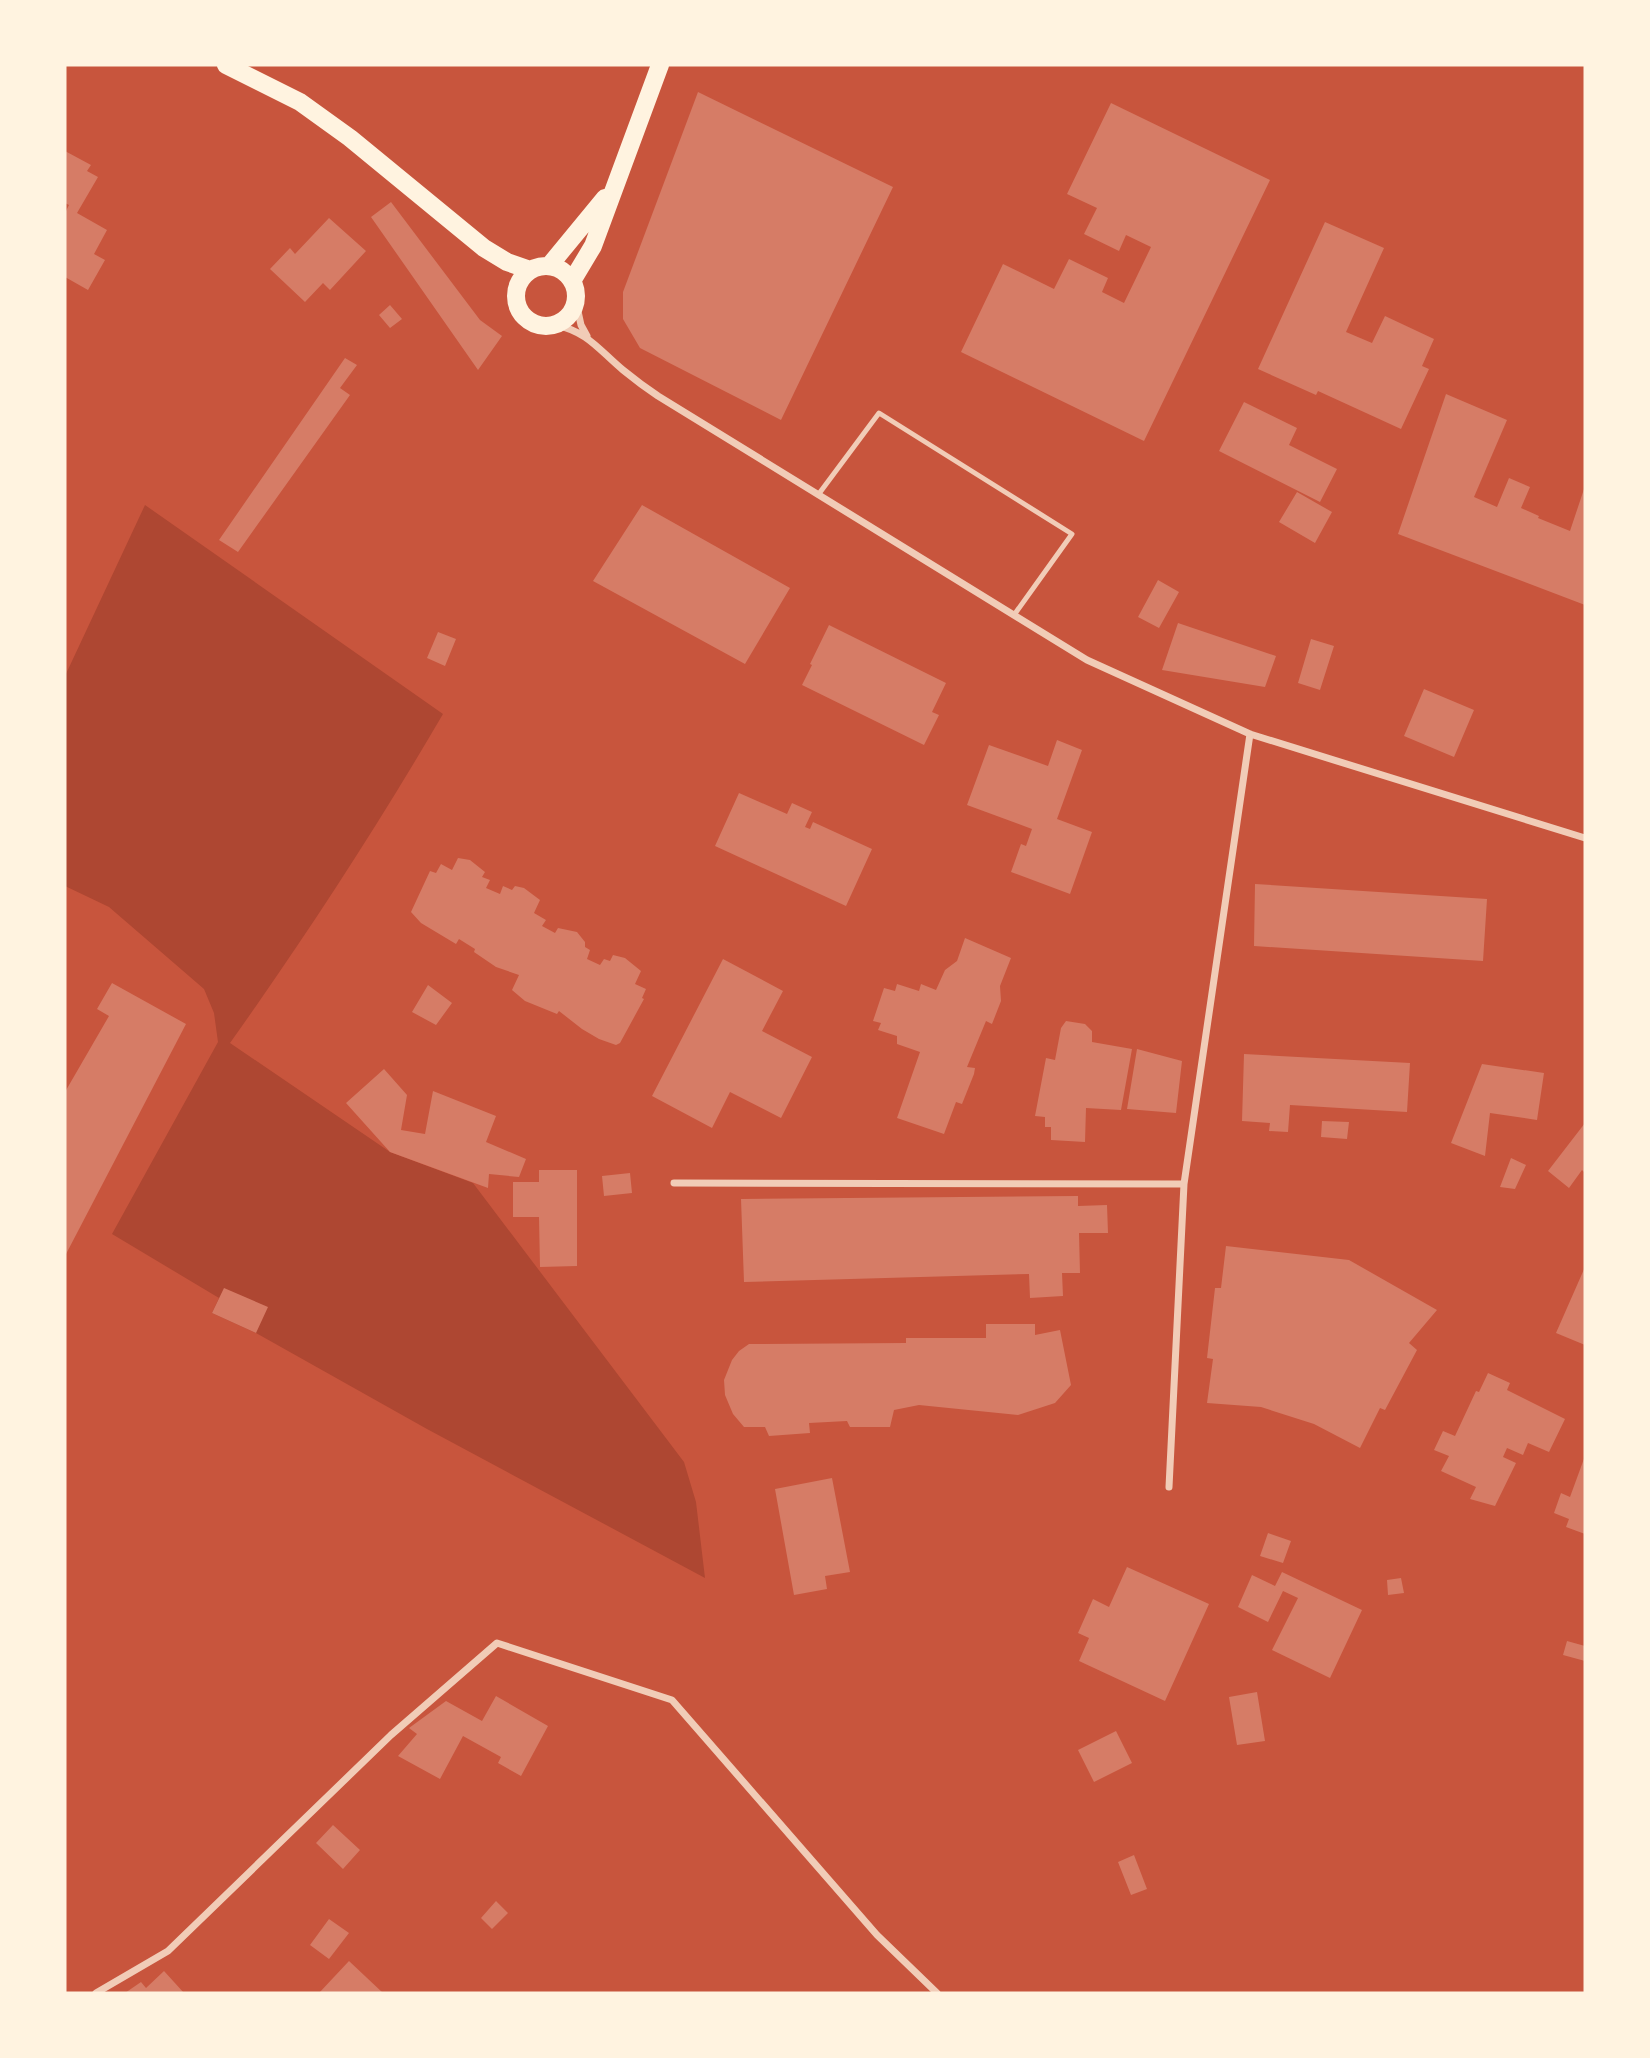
<svg xmlns="http://www.w3.org/2000/svg" width="1650" height="2058" font-family="'Fira Sans',sans-serif">
	<style>
		.green { fill: #ae4732 }
		.building { fill: #d67c66 }
		.lines { fill: none; stroke-linecap: round; stroke-linejoin: round }
		.service { stroke: #f1ccb7; stroke-width: 5 }
		.minor { stroke: #f1ccb7; stroke-width: 7 }
		.primary { stroke: #fff3e0; stroke-width: 18 }
	</style>
	<rect width="100%" height="100%" fill="#c8553d"/>
	<!-- green -->
	<path class="green" d="M145 505 443 714C377 827 306 936 230 1043L390 1152 473 1183 684 1462 696 1502 705 1578 427 1429 256 1333 212 1313 219 1298 112 1234 218 1042 214 1013 204 989 109 907 65 886V676Z"/>
	<!-- building -->
	<path class="building" d="M698 92 893 187 781 420 640 348 623 319V292Z
		M1111 103 1270 180 1144 441 961 352 1003 264 1054 289 1069 259 1108 278 1102 292 1124 303 1151 247 1126 235 1119 251 1084 234 1097 208 1067 194Z
		M65 151 91 165 87 171 98 177 77 213 107 230 94 254 105 260 88 290 65 277V213L69 205 65 203Z
		M391 202 480 320 502 336 478 370 371 217Z
		M329 218 366 251 330 290 323 283 305 302 270 269 290 248 295 254Z
		M1325 222 1384 248 1346 332 1372 343 1385 316 1434 339 1422 366 1429 369 1401 429 1318 391 1316 395 1258 369Z
		M390 305 402 319 390 328 379 315Z
		M345 358 357 365 340 388 350 395 238 552 219 540Z
		M1446 394 1507 420 1474 497 1497 507 1509 478 1530 487 1521 508 1539 516 1538 518 1570 531 1585 486V605L1398 534Z
		M1244 402 1297 428 1289 445 1337 469 1320 502 1219 451Z
		M1297 492 1332 512 1315 543 1279 522Z
		M642 505 790 588 745 664 593 581Z
		M1158 580 1179 592 1159 628 1138 617Z
		M1178 623 1276 656 1265 687 1162 670Z
		M829 625 946 683 932 712 939 715 924 745 802 685 812 665 810 664Z
		M438 632 456 639 445 666 427 658Z
		M1311 639 1334 646 1320 690 1298 683Z
		M1424 689 1474 710 1454 757 1404 736Z
		M1057 740 1082 750 1057 819 1092 832 1070 894 1011 872 1021 844 1026 846 1032 829 967 805 989 745 1048 766Z
		M739 793 787 814 792 803 812 812 805 827 810 829 813 822 872 849 846 906 715 846Z
		M458 858 470 860 485 872 482 877 490 880 486 888 500 894 503 886 512 890 515 886 524 888 540 900 534 913 546 920 542 926 555 933 558 928 577 932 585 942V947L590 950 587 959 600 965 604 959 610 961 613 955 625 958 641 971 635 984 646 989 642 998 644 999 620 1043 616 1045 599 1039 582 1029 559 1011 557 1014 525 1001 512 990 519 975 496 967 474 952 475 949 459 939 456 944 421 923 411 912 430 871 436 873 441 864 452 870Z
		M1255 884 1487 899 1483 961 1254 946Z
		M965 938 1011 958 1000 986 1001 1001 992 1024 986 1021 967 1067 975 1068 974 1074 962 1104 956 1102 944 1134 897 1118 920 1052 897 1044V1036L878 1030 881 1023 873 1021 884 988 895 991 897 984 919 991 921 984 936 990 945 970 957 961Z
		M723 959 783 991 762 1031 812 1057 781 1118 730 1092 712 1128 652 1096Z
		M112 983 186 1024 65 1256V1092L109 1016 97 1009Z
		M428 985 452 1003 436 1025 412 1012Z
		M1066 1021 1085 1024 1092 1031V1042L1132 1049 1121 1110 1086 1108 1085 1142 1051 1140V1127H1045V1117L1035 1116 1046 1058 1055 1060 1061 1028Z
		M1137 1049 1182 1061 1176 1113 1127 1109Z
		M1244 1054 1410 1063 1407 1112 1290 1105 1288 1132 1269 1131 1270 1123 1242 1121Z
		M1482 1064 1544 1073 1537 1120 1490 1113 1485 1156 1451 1143Z
		M384 1069 407 1095 401 1130 425 1134 433 1091 496 1116 486 1142 526 1159 519 1177 489 1174 488 1188 390 1152 346 1103Z
		M1322 1121 1349 1122 1347 1139 1321 1137Z
		M1585 1123V1173L1582 1170 1569 1188 1548 1171Z
		M1511 1158 1526 1165 1515 1189 1500 1187Z
		M539 1170H577V1266L540 1267 539 1217H513V1182H539Z
		M630 1173 632 1193 604 1196 602 1176Z
		M1078 1196V1206L1107 1205 1108 1233H1079L1080 1273H1062L1063 1296 1030 1298 1029 1274 744 1282 741 1199Z
		M1226 1246 1349 1260 1437 1310 1409 1343 1417 1350 1385 1410 1380 1408 1360 1448 1314 1424 1261 1407 1207 1403 1213 1359 1207 1358 1215 1288H1221Z
		M1585 1267V1345L1556 1333Z
		M224 1288 268 1307 256 1333 212 1313Z
		M986 1324H1035V1335L1060 1330 1071 1385 1055 1403 1018 1415 919 1405 894 1410 890 1427H850L847 1421 809 1423 810 1433 769 1436 765 1427H744L733 1414 725 1395 724 1380 732 1360 739 1351 749 1344 906 1343V1338H986Z
		M1488 1373 1510 1383 1507 1390 1565 1419 1549 1452 1528 1443 1523 1455 1507 1448 1503 1457 1516 1463 1495 1506 1470 1499 1476 1487 1441 1471 1449 1456 1434 1450 1443 1431 1455 1436 1476 1391 1479 1392Z
		M1585 1456V1534L1566 1527 1569 1519 1554 1513 1561 1493 1570 1497Z
		M832 1478 850 1572 825 1576 827 1589 794 1595 775 1489Z
		M1268 1533 1291 1541 1283 1563 1260 1556Z
		M1127 1567 1209 1604 1165 1701 1079 1661 1089 1638 1078 1633 1093 1599 1109 1607Z
		M1282 1572 1362 1610 1330 1678 1272 1650 1298 1598 1283 1591 1268 1622 1238 1607 1252 1575 1275 1586Z
		M1401 1578 1404 1593 1388 1595 1387 1580Z
		M1567 1641 1585 1646V1661L1563 1655Z
		M1257 1692 1265 1741 1237 1745 1229 1697Z
		M496 1696 548 1726 521 1776 498 1763 501 1757 463 1736 440 1779 398 1756 417 1734 409 1728 446 1701 482 1721Z
		M1116 1731 1132 1763 1094 1782 1078 1750Z
		M333 1825 360 1850 343 1869 316 1843Z
		M1134 1855 1147 1889 1131 1895 1118 1862Z
		M496 1901 508 1913 492 1929 481 1918Z
		M329 1919 349 1933 329 1959 310 1945Z
		M349 1961 383 1993H319Z
		M164 1971 184 1993H125L141 1982 146 1988Z"/>
	<g class="lines">
		<!-- service -->
		<path class="service" d="M818 495 879 413 1072 534 1014 615"/>
		<!-- minor -->
		<path class="minor" d="M576 302 581 325 587 336
			M556 325C588 332 599 350 623 370 634 379 646 388 658 396L1087 660 1250 734 1585 838
			M674 1183 1184 1184
			M1169 1487 1184 1184 1250 734
			M96 1993 168 1951 391 1735 497 1643 672 1700 877 1935 937 1993"/>
		<!-- primary -->
		<path class="primary" d="M226 65 300 102 350 138 484 248 507 262 530 270
			M516 296a30 30 0 1 1 60 0a30 30 0 1 1-60 0Z
			M549 266 605 198
			M572 281 593 246 660 65"/>
	</g>
	<!-- border -->
	<rect width="1650" height="2058" fill="none" stroke="#fff3e0" stroke-width="133"/>
</svg>
